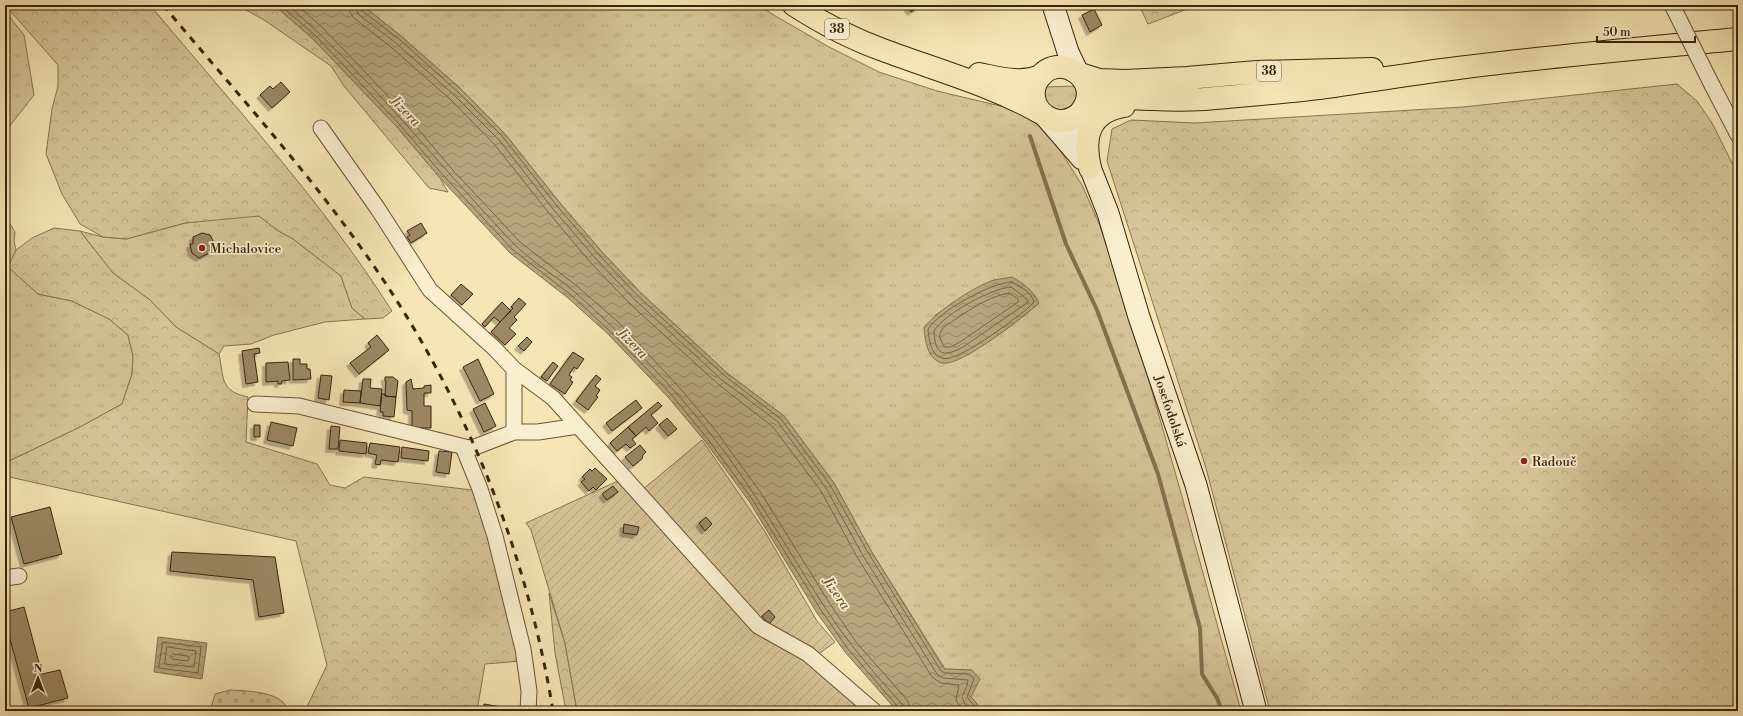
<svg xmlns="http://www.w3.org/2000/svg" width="1743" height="716" font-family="'Libre Bodoni',serif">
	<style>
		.grass { fill: url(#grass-tufts); stroke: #887450; fill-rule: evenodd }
		.forest { fill: url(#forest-crowns); stroke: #887450 }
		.cemetery { fill: url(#cemetery-stones); stroke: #887450 }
		.garden { fill: url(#garden-furrows); stroke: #887450 }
		.water { fill: url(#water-waves); stroke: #85704d }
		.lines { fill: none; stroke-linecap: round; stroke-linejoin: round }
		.shore { stroke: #786442; stroke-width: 1 }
		.stream { stroke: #85704d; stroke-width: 4 }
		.building { fill: #9c8862; stroke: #3b2309; filter: url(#shadow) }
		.minor-casing { stroke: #6a5434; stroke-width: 17 }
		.secondary-casing { stroke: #3b2309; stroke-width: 23 }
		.primary-casing { stroke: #3b2309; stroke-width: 24 }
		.minor { stroke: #f9efcf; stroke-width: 15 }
		.secondary { stroke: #f9efcf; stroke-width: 21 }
		.primary { stroke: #f6e6b5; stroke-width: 22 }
		.rail { stroke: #3b2309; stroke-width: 3; stroke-dasharray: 7 7; stroke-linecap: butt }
		.minor-bridge-casing { stroke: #6a5434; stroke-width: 17; stroke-linecap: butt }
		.minor-bridge { stroke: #f9efcf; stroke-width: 15 }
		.poi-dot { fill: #8f2418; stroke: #f9efcf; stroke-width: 1.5 }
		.labels { text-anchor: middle; stroke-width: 3.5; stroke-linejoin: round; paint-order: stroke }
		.shield { fill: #f9efcf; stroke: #746044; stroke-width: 1 }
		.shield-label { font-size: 12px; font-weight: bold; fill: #3b2309 }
		.poi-label { font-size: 13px; fill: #3b2309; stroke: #f9efcf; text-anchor: start }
		.street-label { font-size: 13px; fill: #3b2309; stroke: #f9efcf }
		.water-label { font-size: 14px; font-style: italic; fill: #665031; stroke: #f9efcf }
	</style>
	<defs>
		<pattern id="grass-tufts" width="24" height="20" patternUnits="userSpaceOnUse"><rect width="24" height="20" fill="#d6c598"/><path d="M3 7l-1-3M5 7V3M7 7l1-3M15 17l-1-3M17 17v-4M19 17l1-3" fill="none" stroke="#b9a982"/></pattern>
		<pattern id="forest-crowns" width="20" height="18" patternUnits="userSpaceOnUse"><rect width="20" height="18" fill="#d6c598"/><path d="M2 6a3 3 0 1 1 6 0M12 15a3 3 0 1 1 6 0" fill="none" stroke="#b9a982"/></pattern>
		<pattern id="cemetery-stones" width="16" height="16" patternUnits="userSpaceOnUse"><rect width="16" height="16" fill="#d6c598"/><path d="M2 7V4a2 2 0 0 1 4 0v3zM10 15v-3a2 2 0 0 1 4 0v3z" fill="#b9a982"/></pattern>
		<pattern id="garden-furrows" width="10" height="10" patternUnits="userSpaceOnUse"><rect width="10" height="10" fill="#d6c598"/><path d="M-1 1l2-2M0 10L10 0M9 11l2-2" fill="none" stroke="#b9a982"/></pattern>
		<pattern id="water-waves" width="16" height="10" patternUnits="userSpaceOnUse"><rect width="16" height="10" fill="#b6a47b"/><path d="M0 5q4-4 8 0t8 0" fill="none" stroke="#958563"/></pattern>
		<filter id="shadow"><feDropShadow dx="-3.5" dy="3.5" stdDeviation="0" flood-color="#0004"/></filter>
	</defs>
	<rect width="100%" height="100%" fill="#f6e6b5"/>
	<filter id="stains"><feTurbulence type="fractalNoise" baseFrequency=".005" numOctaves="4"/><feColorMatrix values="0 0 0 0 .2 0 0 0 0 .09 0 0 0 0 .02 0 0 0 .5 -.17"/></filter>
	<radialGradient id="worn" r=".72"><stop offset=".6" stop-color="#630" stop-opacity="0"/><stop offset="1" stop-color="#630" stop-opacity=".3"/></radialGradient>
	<!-- grass -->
	<path class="grass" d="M362 5H760L772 14 829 47 879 72 937 91 1013 109 1033 119 1055 142 1082 185 1100 226 1138 342 1181 493 1241 711H983L971 697 972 670 945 669 870 549 834 483 784 416 727 373 641 293 603 253 560 203 505 134 461 89 401 36ZM994 280 1039 303 1011 326 968 355 934 316 974 290Z
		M5 11 24 35 34 95 5 132Z
		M1079 86 1080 102 1063 114 1045 104 1044 87Z
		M5 216 15 232 14 241 16 250 9 267 38 294 72 301 109 319 128 335 133 356 132 374 122 404 80 427 5 463Z
		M247 216H259L277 230 293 239 341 276 352 308 365 319 325 322 274 335 251 344 224 346 219 354 176 327 150 300 113 273 80 231 103 237 126 239 185 223Z"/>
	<!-- forest -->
	<path class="forest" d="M5 5H150C233 105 322 201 392 311L383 318 365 319 352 308 341 276 293 239 277 230 259 216 185 223 126 239 103 237 80 224 62 194 46 154 52 109 58 86V65Z
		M237 5H274L313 39 397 127 440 178 448 192 429 188 344 86 331 66 264 20Z
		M1139 5H1189L1190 8 1148 24Z
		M1677 84 1697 101 1712 123 1738 175V711H1270L1206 468 1107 161 1112 129 1131 120 1195 123 1463 107Z
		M54 228 80 231 113 273 150 300 176 327 219 354C224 379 220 391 248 397L246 442 317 464 330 485 345 488 364 477 472 490 478 493 521 661 485 664 477 711H305L327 665 296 541 5 476V463L80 427 122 404 132 374 133 356 128 335 109 319 72 301 38 294 8 267 16 250 32 238Z
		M549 593 565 643 577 711H566L555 653Z"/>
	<!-- cemetery -->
	<path class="cemetery" d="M230 690C246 691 284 691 288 711H269L261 709 260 711H249L235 707 234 711H210L215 694Z"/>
	<!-- garden -->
	<path class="garden" d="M702 440 764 530 817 621 835 642 809 661 866 711H577L565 643 531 530 526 523 620 480 635 496Z"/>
	<!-- water -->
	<path class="water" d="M274 5H362L401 36 461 89 505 134 560 203 603 253 641 293 727 373 784 416 834 483 870 549 944 669 972 670 980 679 971 697 983 711H897L845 652 817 613 749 501 704 440 668 397 608 334 568 298 510 253 440 178 397 127 313 39Z
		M1012 277C1024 284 1033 290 1039 303 1025 316 959 368 942 363 927 359 925 340 924 327 939 310 973 287 994 280 1000 279 1006 278 1012 277Z
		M158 637 207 643 202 679 154 672Z"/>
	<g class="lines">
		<!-- shore -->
		<path class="shore" d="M280 5 316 36 400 125 443 175 513 250 571 295 610 331 671 394 707 438 752 499 821 610 848 649 898 707 899 711
			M288 5C371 77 438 165 514 244 532 262 556 276 576 293 624 336 669 382 709 432 754 487 787 550 826 609 848 643 874 673 902 704L904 711
			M297 5 323 28 408 117 451 168 520 242 578 287 618 322 679 387 716 431 761 493 830 604 856 642 908 701 910 711
			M349 5 350 12 354 18 392 48 451 100 494 144 548 212 591 263 630 304 718 384 773 427 821 491 857 557 932 677 941 683 959 685 956 700 963 711
			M355 5 358 14 396 43 455 96 499 140 553 209 596 259 635 300 722 380 778 422 826 488 862 554 937 674 943 678 968 680C966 697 955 693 971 711
			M360 5 361 10 399 39 458 92 502 136 557 206 600 256 638 296 725 376 781 419 830 485 867 551 941 671 945 673 969 674 974 679 967 697 978 711
			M1012 282C1021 287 1031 292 1034 302L1027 309C1013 320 956 364 942 358 930 354 929 339 928 329 941 310 990 283 1012 282Z
			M1011 287 1027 299 1028 302 1024 305 963 347C943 358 935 355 934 331 944 314 992 288 1011 287Z
			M1009 293 1018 299V302L960 342 951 347H944L940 338V333L944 327C964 314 985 297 1009 293Z
			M163 642 201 647 198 673 159 668Z
			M167 647 196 651 194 667 165 664Z
			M173 654 188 656 189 660 187 661 172 659 171 656Z"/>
		<!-- stream -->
		<path class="stream" d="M1030 136 1066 244 1097 310 1158 474 1200 628 1202 674 1217 698 1222 711"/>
	</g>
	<!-- building -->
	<path class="building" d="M906 5H922L911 12Z
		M1094 9 1102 25 1090 32 1082 15Z
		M281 82 290 92 272 108 260 95 270 86 273 89Z
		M421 223 427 233 411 243 407 237 410 235 407 231Z
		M202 233 210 235 214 243 211 252 199 258 192 253 190 244H193V237Z
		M461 284 473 294 462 305 451 295Z
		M519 298 526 304 514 317 517 320 509 328 516 334 505 345 491 332 513 308 511 307Z
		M502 302 511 311 500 322 494 317 485 327 482 324Z
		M377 335 389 350 359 374 350 363 371 347 368 343Z
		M527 337 532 342 524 351 518 346Z
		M259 348 260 353 254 354 258 382 246 384 242 351Z
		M573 352 584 359 577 369 574 367 569 375 572 377 570 380 573 382 565 394 550 384Z
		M293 359H300V364H307V369H310L311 379 293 380Z
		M478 359 494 394 480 401 463 367Z
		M288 362 290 380 282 381 281 384H278V381L266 382V363Z
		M553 362 558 366 547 381 541 377Z
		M321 375 332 376 329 400 318 398Z
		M596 375 601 379 595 386 600 390 596 396 598 397 588 410 576 401Z
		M385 377H393L398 381 396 397 385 396 386 381H385Z
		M363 379H371L370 388 382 389 380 406 360 403Z
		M411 379 413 389 424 388V386L431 385V393H424V406H431V428H412V411L407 410 406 382Z
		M344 390 361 391 360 403 343 402Z
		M382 394H385V396L396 397 394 417 383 416V412H380Z
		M636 400 642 408 612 431 606 423Z
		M658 402 662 406 651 415 658 423 649 431 646 427 636 436 628 427Z
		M485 403 496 426 484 432 473 409Z
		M667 418 677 429 668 436 659 425Z
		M271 422 297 428 293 446 267 440Z
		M254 425H260V437H254Z
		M331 426 340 427 338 449H329Z
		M628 427 636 436 632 439 636 444 630 448 626 444 617 451 610 443Z
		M340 440 367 443 366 454 339 451Z
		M370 443 400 447 398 462 381 460 380 465 375 464 377 455 368 453Z
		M640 445 646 452 643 455 642 459 633 466 625 457Z
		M402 447 429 451 428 461 401 458Z
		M439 451 452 452 449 474 436 472Z
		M595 468 607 479 596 490 593 487 589 491 581 482 585 479 582 477 590 469 592 471Z
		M613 486 618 492 607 500 602 494Z
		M50 507 62 554 24 564 11 517Z
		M706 517 712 524 705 531 699 523Z
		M624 524 639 527 637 535 623 533Z
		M172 552 275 557 284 613 259 617 253 580 170 571Z
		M24 607 42 674 60 670 68 698 29 708 5 621V612Z
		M769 610 775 617 769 624 762 616Z
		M484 704 501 707V711H483Z"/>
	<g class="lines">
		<!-- minor casing -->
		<g class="minor-casing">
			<path id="minor" d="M1712 85 1738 135
				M321 128 378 209 430 290 494 348 514 369 553 398 758 626 808 654 874 711
				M255 404 299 406 469 448 475 447 514 432H538L578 426
				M514 432V369
				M463 447 480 489 495 536 523 649 529 691 528 711
				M5 578 19 576"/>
		</g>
		<!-- secondary casing -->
		<g class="secondary-casing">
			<g id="secondary">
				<path d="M1053 5 1068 52 1078 73"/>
				<path id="s1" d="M1079 114 1078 126 1082 147 1108 213 1139 317 1196 485 1256 711"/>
				<path d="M1044 115 1082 159"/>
			</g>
		</g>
		<!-- primary casing -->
		<g class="primary-casing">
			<path id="primary" d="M794 5C822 23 852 39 883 50 936 70 992 85 1041 113
				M979 74C999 78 1022 85 1042 75
				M1080 74 1099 80 1125 81 1187 78 1257 72 1372 69
				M1080 113C1107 81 1057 47 1037 81 1033 88 1033 97 1036 105 1041 115 1052 122 1063 121 1079 120 1089 102 1108 99 1123 97 1138 99 1154 99 1170 100 1187 100 1204 99 1247 95 1291 92 1334 86 1375 80 1417 73 1458 68 1551 56 1645 48 1738 39
				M1090 168C1083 138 1088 112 1124 106"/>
		</g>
		<!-- minor -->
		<use href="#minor" class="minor"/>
		<!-- secondary -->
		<use href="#secondary" class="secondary"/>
		<!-- primary -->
		<use href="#primary" class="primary"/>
		<!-- rail -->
		<path class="rail" d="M163 5C238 95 319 183 384 281 470 410 528 558 553 711"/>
		<!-- minor-bridge casing -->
		<g class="minor-bridge-casing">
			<path id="minor-bridge" d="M1672 5 1712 85"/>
		</g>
		<!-- minor-bridge -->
		<use href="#minor-bridge" class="minor-bridge"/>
	</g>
	<!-- markers -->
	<g class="poi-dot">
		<circle cx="202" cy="248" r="4"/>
		<circle cx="1524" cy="461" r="4"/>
	</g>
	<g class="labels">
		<!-- shield labels -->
		<g class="shield">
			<rect x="825" y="19" width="24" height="20" rx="3"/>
			<rect x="1257" y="61" width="24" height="20" rx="3"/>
		</g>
		<g class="shield-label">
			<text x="837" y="33">38</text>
			<text x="1269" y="75">38</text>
		</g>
		<!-- poi labels -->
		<g class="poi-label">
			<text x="210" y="253">Michalovice</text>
			<text x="1532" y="466">Radouč</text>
		</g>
		<!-- street labels -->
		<g class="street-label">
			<text dy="5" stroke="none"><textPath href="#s1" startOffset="312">Josefodolská</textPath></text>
		</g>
		<!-- water labels -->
		<g class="water-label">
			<text transform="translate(406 111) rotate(46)" y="5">Jizera</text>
			<text transform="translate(633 343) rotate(46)" y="5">Jizera</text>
			<text transform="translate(837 593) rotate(55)" y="5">Jizera</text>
		</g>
	</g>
	<!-- margin -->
	<rect width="1743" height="716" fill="none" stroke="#f6e6b5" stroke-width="20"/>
	<rect x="6" y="6" width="1731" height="704" fill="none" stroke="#3b2309" stroke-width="2"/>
	<rect x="10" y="10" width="1723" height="696" fill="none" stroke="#3b2309"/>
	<!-- north arrow -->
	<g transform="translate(38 678)" stroke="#f9efcf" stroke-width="3" paint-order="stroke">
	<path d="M0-3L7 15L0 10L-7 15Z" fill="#3b2309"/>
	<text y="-6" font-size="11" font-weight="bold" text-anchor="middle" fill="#3b2309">N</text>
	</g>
	<!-- scale -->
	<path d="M1597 36v6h98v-6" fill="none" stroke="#3b2309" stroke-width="2"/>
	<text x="1603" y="36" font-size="12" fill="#3b2309" stroke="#f9efcf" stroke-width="3" paint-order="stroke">50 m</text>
	<rect width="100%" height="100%" filter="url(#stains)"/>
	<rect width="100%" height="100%" fill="url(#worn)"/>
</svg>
